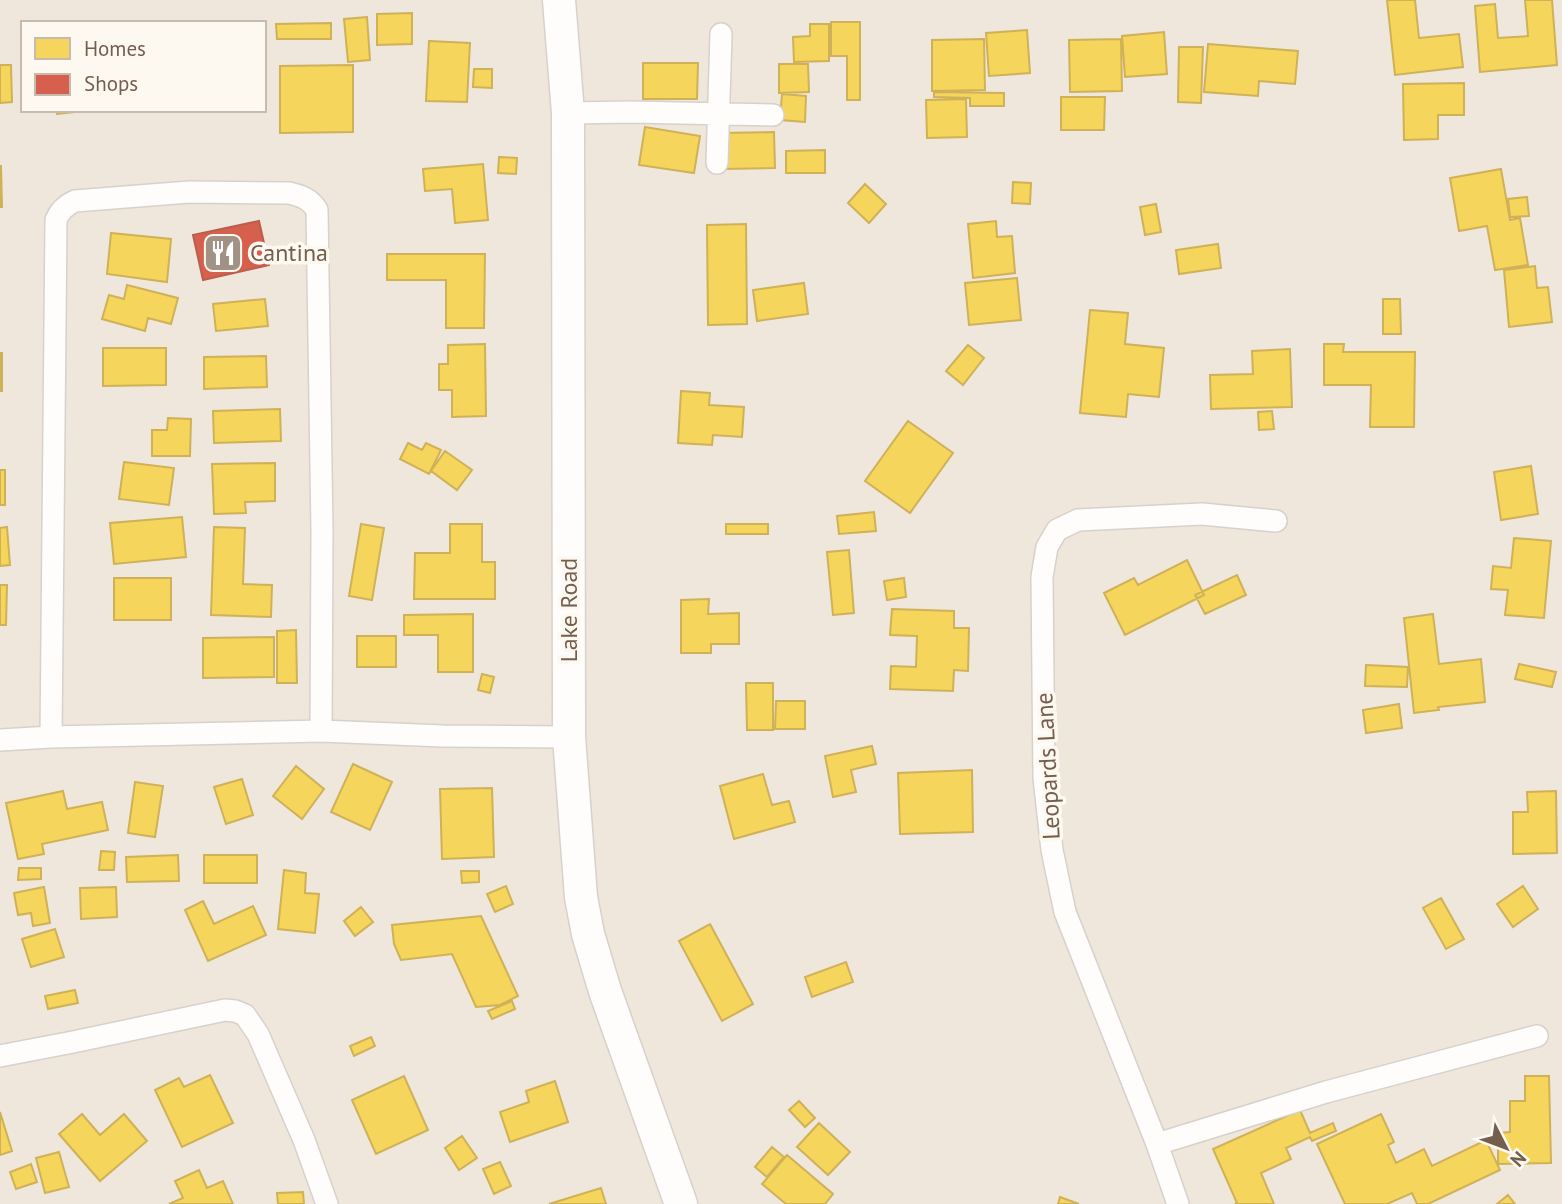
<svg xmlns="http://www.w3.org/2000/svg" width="1562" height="1204" font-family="'PT Sans',sans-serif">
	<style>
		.residential { fill: #efe7dc; fill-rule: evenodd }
		.homes { fill: #f6d55c; stroke: #cfb158; stroke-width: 2 }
		.shops { fill: #d6604d; stroke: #b95f4d; stroke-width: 2 }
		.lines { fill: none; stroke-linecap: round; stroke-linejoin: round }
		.minor-casing { stroke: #d7d1cc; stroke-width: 24 }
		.secondary-casing { stroke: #d7d1cc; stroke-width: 35 }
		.minor { stroke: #fefdfc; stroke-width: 21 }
		.secondary { stroke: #fefdfc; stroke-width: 32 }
		.labels { text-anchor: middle; stroke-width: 7; stroke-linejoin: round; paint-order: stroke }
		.poi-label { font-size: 24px; fill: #745e4e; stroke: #fef9f0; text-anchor: start }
		.street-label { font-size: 24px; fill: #745e4e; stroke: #fef9f0 }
	</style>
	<rect width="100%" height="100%" fill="#f7f4ee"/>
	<!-- residential -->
	<path class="residential" d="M0 0H1562V1204H0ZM23 23H264V110H23Z"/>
	<!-- homes -->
	<path class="homes" d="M1387 0H1415L1419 38 1459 34 1463 67 1395 75Z
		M1525 0H1552L1557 65 1480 72 1475 6 1495 4 1498 38 1528 36Z
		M412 13V44L377 45V14Z
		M367 17 370 60 348 62 344 19Z
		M831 22H860V100H847V56H831Z
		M331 23V39H277L276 24Z
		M810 24H829V61L794 62 793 37 810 36Z
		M1027 30 1030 73 989 76 986 33Z
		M1164 32 1167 74 1125 77 1122 36Z
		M984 39 985 90 932 91V40Z
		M1121 39 1122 91 1070 92 1069 40Z
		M429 41 470 43 467 102 426 101Z
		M1208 44 1298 51 1295 84 1259 81 1258 96 1204 92Z
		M1179 47H1203L1201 103 1178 102Z
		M643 63H698L697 99H643Z
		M779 64H808L809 92 779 93Z
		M0 65H11L12 102 0 103Z
		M353 65V132L280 133V66Z
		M474 69H492V88L473 87Z
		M1464 83V115H1438V139L1404 140 1403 84Z
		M934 92 1004 93V106H970V98L934 97Z
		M782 94 806 96 805 122 780 120Z
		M1061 97H1105L1104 130H1061Z
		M966 99 967 137 927 138 926 100Z
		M57 110H94L57 114Z
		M645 127 700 136 694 173 639 165Z
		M774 132 775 168 722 169 721 133Z
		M825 150V173H786V151Z
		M499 157 517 158 516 174 498 173Z
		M483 164 488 220 455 223 452 189 425 191 423 169Z
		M0 166H1L2 207H0Z
		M1501 169 1510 220 1520 218 1528 265 1495 270 1487 226 1459 231 1450 178Z
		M1013 182 1031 183 1030 204 1012 203Z
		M865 184 886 204 869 223 848 203Z
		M1527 197 1529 216 1510 217 1508 199Z
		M1156 204 1161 232 1145 235 1140 207Z
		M996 221 997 237 1012 236 1015 273 973 278 968 224Z
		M746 224 747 324 708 325 707 225Z
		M111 233 171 239 167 282 107 274Z
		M1218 244 1221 268 1179 274 1176 250Z
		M387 254H485L484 328H446V280H387Z
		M1535 266 1537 288 1548 287 1552 322 1509 327 1504 270Z
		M1017 278 1021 320 969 325 965 283Z
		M804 283 808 314 757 321 753 290Z
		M127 285 178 298 171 324 148 318 145 331 102 319 109 295 124 299Z
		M265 299 268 326 216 331 213 304Z
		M1383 299H1400L1401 334H1383Z
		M1090 310 1128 313 1125 344 1164 348 1159 397 1128 394 1126 417 1080 413Z
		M485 344 486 416 452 417V390H439V364H448V345Z
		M1324 344H1344L1343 352H1415L1414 427H1370L1371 385H1324Z
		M968 345 984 358 963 385 946 371Z
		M103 348H166V385L103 386Z
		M1290 349 1292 407 1211 409 1210 375 1253 374 1252 351Z
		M0 353H2V391H0Z
		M266 356 267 387 204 389V357Z
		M681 391 710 393 709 405 744 407 742 437 713 435 712 445 678 443Z
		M280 409 281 441 214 443 213 411Z
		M1272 411 1274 429 1259 430 1258 412Z
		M168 418 191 419 190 456H152V430H167Z
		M908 421 953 453 910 513 865 481Z
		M408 443 422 450 426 443 441 450 429 474 400 459Z
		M445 451 472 470 457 490 431 471Z
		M124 462 174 468 169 505 119 499Z
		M275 463V501L245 502 246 513 214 514 212 464Z
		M1531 466 1538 514 1501 520 1494 472Z
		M0 470H5V505H0Z
		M874 512 876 531 839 534 837 516Z
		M182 517 186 557 114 564 110 523Z
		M361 524 384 528 372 600 349 596Z
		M450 524H482V562H495V599H414L415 553H450Z
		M726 524H768V534H726Z
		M7 527 10 565 0 566V528Z
		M214 527 245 528 243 584 272 585 271 617 211 615Z
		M1514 538 1551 541 1544 618 1505 615 1508 590 1491 589 1493 566 1511 568Z
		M849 550 854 613 833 615 827 552Z
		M1187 560 1204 595 1125 635 1104 593 1134 578 1138 585Z
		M1237 575 1246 595 1205 614 1195 595Z
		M114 578H171V620H114Z
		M904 578 906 597 887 600 884 581Z
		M0 585H7L6 625H0Z
		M709 599 708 614 739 613V644H711V653H681V600Z
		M892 609 954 611V628H969L968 671 954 670 953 691 890 689 891 666 916 667 917 636 890 635Z
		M473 614V672H438V635H404V615Z
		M1433 614 1439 664 1481 659 1485 702 1438 707 1439 710 1414 713 1404 618Z
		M296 630 297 683H277V631Z
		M357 636H396V667H357Z
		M274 637V677L203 678V638Z
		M1519 664 1556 672 1552 687 1515 679Z
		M1366 665 1408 667 1407 687 1365 686Z
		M482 674 494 677 490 693 478 690Z
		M746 683H773V730H747Z
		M776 701H805V729H775Z
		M1399 704 1402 728 1366 733 1363 710Z
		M872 746 876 764 851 770 856 792 833 797 825 756Z
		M353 764 392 782 370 830 331 812Z
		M296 766 324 789 302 819 273 796Z
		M972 770 973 832 900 834 898 773Z
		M763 774 772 805 789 801 795 822 734 839 720 786Z
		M242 779 253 815 226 824 214 787Z
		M135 782 163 786 155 837 128 833Z
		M492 788 494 857 442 859 440 789Z
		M63 791 67 809 102 802 108 830 42 844 44 854 18 859 6 803Z
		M1556 791 1557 853 1513 854V812H1528L1527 792Z
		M101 851 115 852 114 870H99Z
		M178 855 179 881 127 882 126 857Z
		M204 855H257V883H204Z
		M19 868H41V879L18 880Z
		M284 870 306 873 305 893 319 894 315 933 278 929Z
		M461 871H479V882L462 883Z
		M506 886 513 904 495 912 487 894Z
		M1523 886 1538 909 1513 927 1497 904Z
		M44 887 50 923 33 926 31 913 18 915 14 893Z
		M116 887 117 917 81 919 80 888Z
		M1441 898 1464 939 1446 949 1423 908Z
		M203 901 214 924 253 906 266 935 208 961 185 910Z
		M361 907 373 922 355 936 344 921Z
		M481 916 518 996 500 1005 476 1007 452 954 401 960 394 944 392 925Z
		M710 924 753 1004 722 1021 679 941Z
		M55 929 64 957 31 967 22 939Z
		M846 962 853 982 812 997 805 977Z
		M75 990 78 1003 48 1009 45 996Z
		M512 1001 515 1009 492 1019 488 1011Z
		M371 1037 375 1046 354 1056 350 1046Z
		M210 1075 233 1123 182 1147 155 1090 179 1078 184 1087Z
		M404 1076 428 1130 376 1154 352 1100Z
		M1525 1076H1549L1551 1163 1498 1164V1133L1510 1132V1101H1525Z
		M555 1081 568 1122 510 1142 500 1112 529 1102 526 1091Z
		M799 1101 815 1118 805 1127 789 1110Z
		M1300 1110 1310 1133 1333 1123 1336 1131 1312 1141 1310 1137 1286 1148 1291 1159 1261 1173 1274 1204H1235L1237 1203 1213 1149Z
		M0 1112 12 1151 0 1155Z
		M82 1114 100 1135 124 1114 147 1141 100 1181 59 1134Z
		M1381 1114 1394 1142 1388 1145 1396 1163 1424 1149 1432 1166 1486 1140 1500 1170 1428 1204H1417L1412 1193 1387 1204H1345L1317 1144Z
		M819 1123 850 1152 828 1175 797 1147Z
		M462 1136 477 1158 459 1170 445 1148Z
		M772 1147 784 1157 767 1177 755 1167Z
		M59 1152 69 1187 45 1193 36 1158Z
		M787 1155 833 1194 825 1204H786L762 1184Z
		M500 1162 511 1186 494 1194 483 1169Z
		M31 1164 37 1182 16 1189 10 1172Z
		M199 1170 207 1188 223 1181 233 1204H169L183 1198 175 1181Z
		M601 1188 606 1204H549Z
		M303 1192 304 1204H278L277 1193Z
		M1508 1195 1515 1204H1497Z
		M1060 1197 1079 1204H1058Z"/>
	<!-- shops -->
	<path class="shops" d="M259 221 269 265 203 280 193 235Z"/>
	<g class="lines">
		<!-- minor casing -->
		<g class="minor-casing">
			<path id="minor" d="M568 113 631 112 773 115
				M717 163 721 34
				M51 737 56 220C60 210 66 205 75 201L189 192 289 193C302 196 310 199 317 210L322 531 321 731
				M0 740 51 737 321 731 443 736 569 737
				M0 1056 73 1042 225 1010 235 1011 245 1015 258 1034 304 1140 327 1204
				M1157 1144 1326 1092 1537 1036
				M1178 1204 1157 1144 1065 912 1052 850 1044 778 1042 577 1047 547 1057 530 1078 520 1202 514 1276 521"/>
		</g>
		<!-- secondary casing -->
		<g class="secondary-casing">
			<path id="secondary" d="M559 0 568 113 569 737 581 897 588 934 605 991 681 1204"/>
		</g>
		<!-- minor -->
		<use href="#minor" class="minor"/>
		<!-- secondary -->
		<use href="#secondary" class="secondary"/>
	</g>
	<!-- icons -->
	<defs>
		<g id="restaurant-square" transform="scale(2.0125)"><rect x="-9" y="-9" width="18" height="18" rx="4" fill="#a29286" stroke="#fef9f0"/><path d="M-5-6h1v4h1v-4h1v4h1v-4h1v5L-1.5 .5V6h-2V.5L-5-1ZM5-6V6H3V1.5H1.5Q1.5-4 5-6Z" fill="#fff"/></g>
	</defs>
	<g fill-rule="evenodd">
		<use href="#restaurant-square" x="223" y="253"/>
	</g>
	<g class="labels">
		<!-- poi labels -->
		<g class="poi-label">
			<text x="250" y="261">Cantina</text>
		</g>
		<!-- street labels -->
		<g class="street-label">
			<text transform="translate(569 610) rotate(-90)" y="8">Lake Road</text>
			<text transform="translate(1048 766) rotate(-93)" y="8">Leopards Lane</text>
		</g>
	</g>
	<!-- legend -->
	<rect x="21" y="21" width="245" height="91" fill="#fef9f0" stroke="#c7bbaf" stroke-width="2"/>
	<rect x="35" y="38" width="35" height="21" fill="#f6d55c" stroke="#c7bbaf" stroke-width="2"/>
	<text x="84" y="56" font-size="21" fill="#745e4e">Homes</text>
	<rect x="35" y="74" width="35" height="21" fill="#d6604d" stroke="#c7bbaf" stroke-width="2"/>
	<text x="84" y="91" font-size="21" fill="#745e4e">Shops</text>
	<!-- north arrow -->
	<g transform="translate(1506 1148) rotate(132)" stroke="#fef9f0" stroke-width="5" paint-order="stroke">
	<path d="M0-5L12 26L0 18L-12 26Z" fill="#745e4e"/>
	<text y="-10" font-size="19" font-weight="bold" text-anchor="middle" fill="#745e4e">N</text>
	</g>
</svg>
